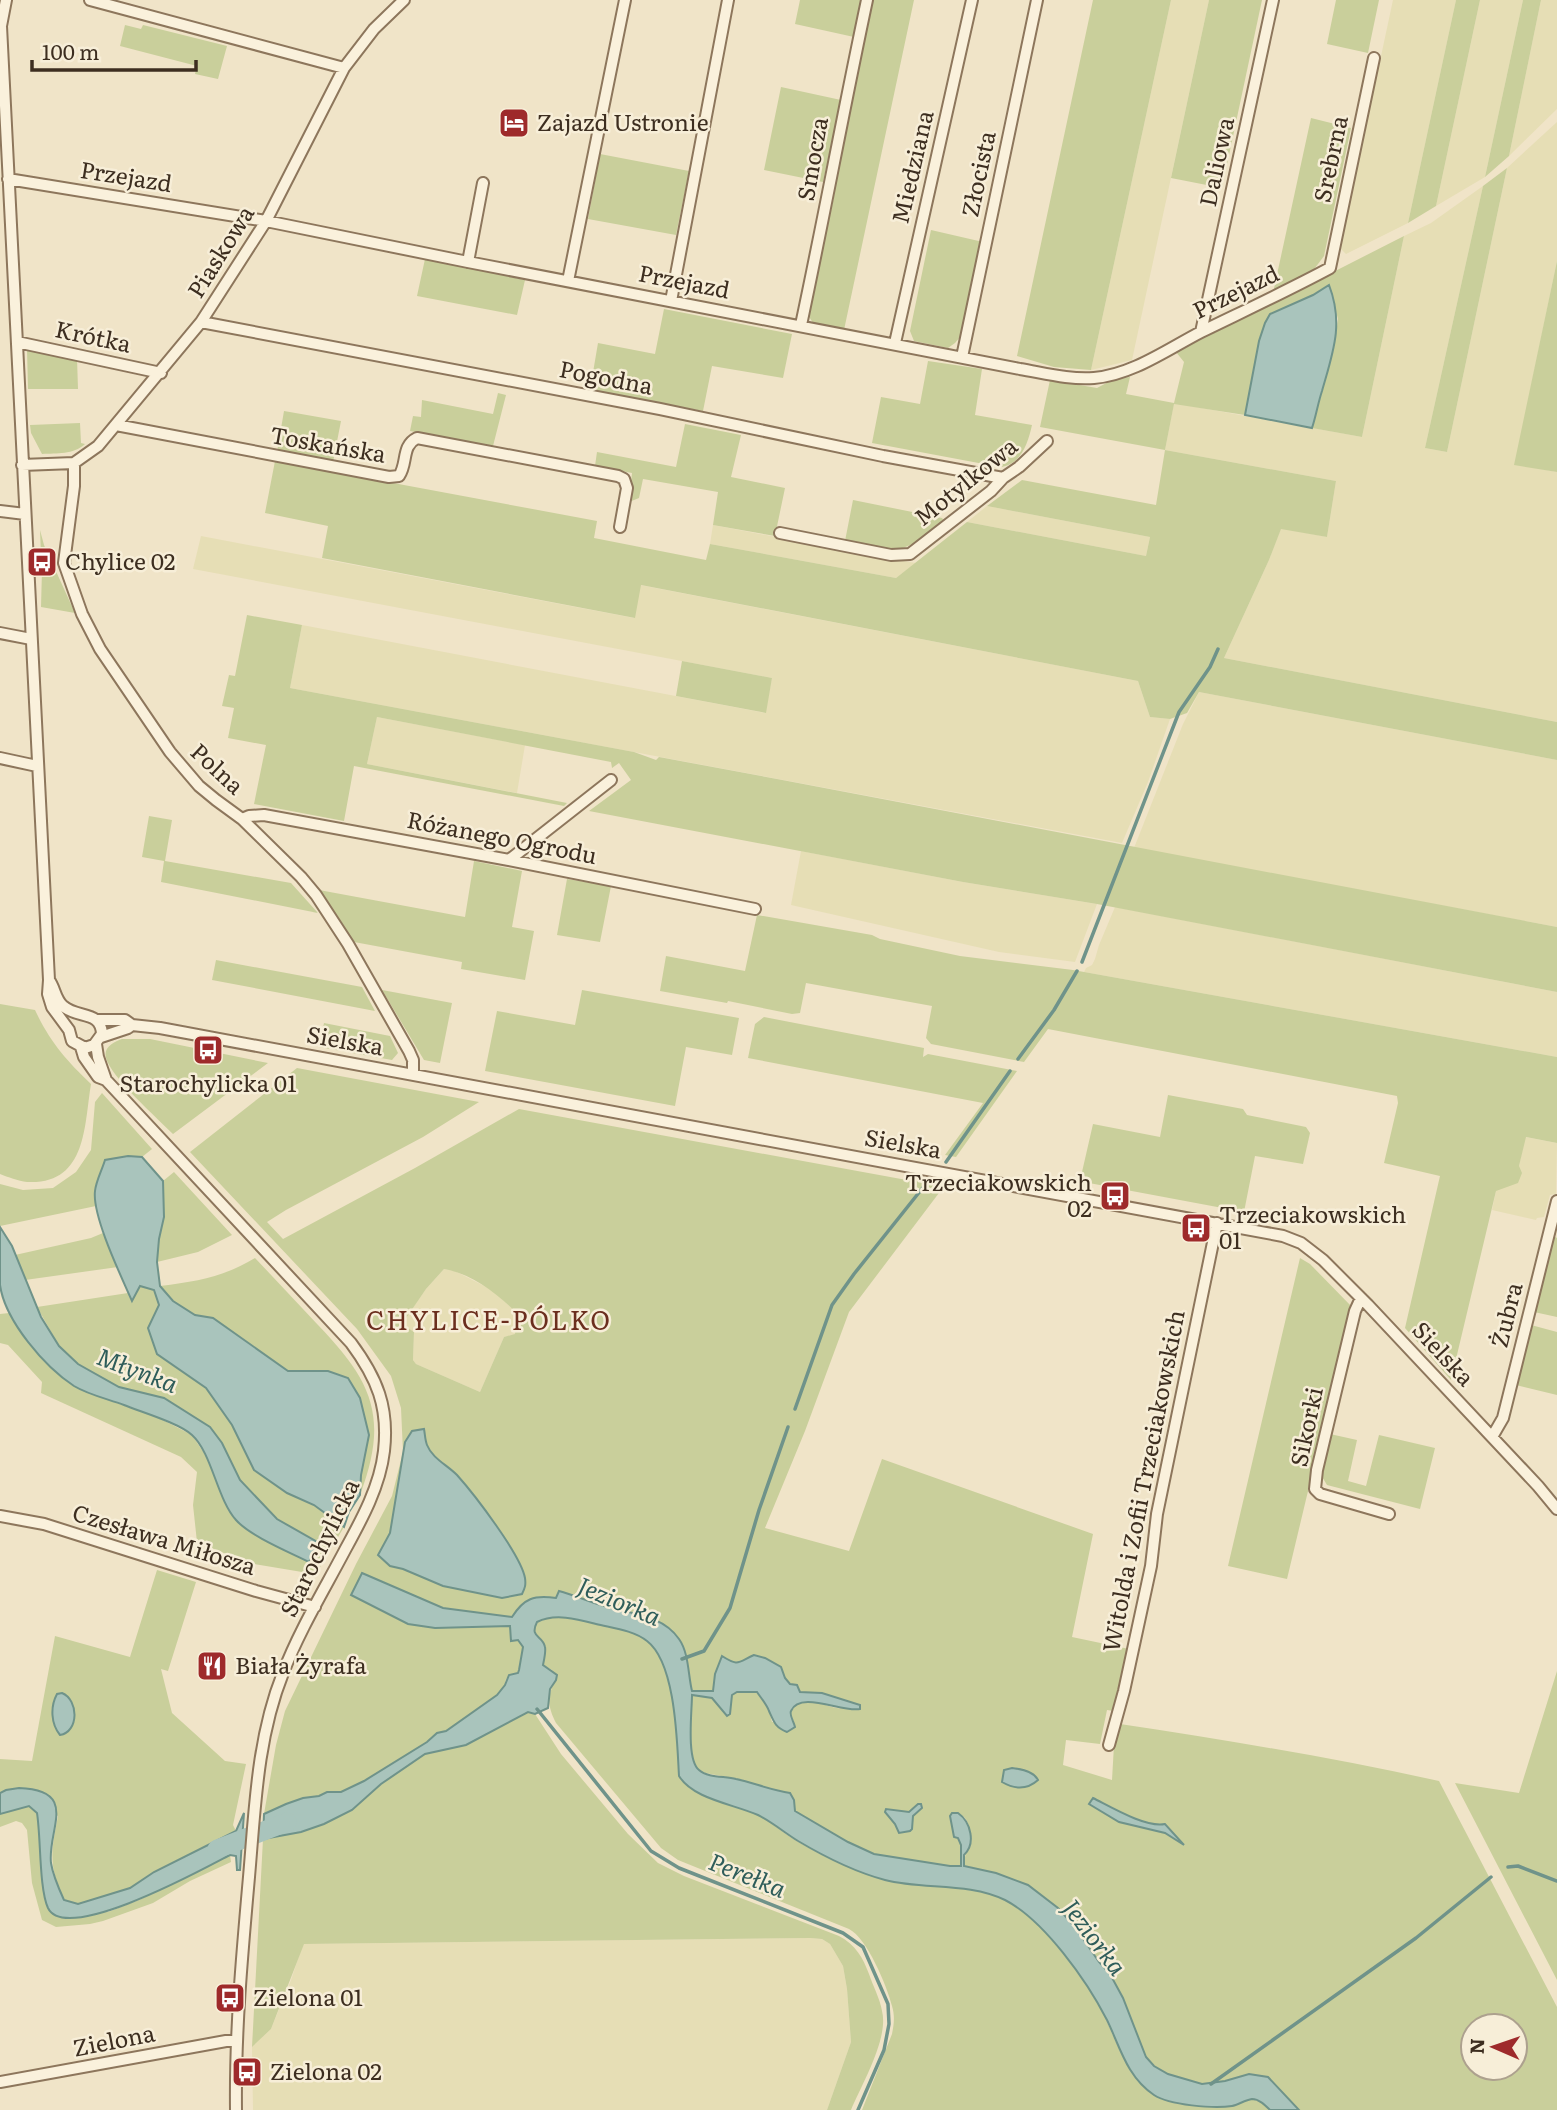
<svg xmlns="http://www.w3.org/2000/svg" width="1557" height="2110" font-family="Literata,serif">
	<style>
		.farmland { fill: #e6deb5 }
		.green { fill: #c9cf9b; fill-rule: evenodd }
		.water { fill: #a9c4bc; stroke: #6f938a; stroke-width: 2 }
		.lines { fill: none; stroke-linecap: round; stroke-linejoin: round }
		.stream { stroke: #6f938a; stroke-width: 3.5 }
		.river { stroke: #a9c4bc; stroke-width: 19 }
		.minor-casing { stroke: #8d765c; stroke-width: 14 }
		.minor { stroke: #faf1dc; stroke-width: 10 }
		.labels { text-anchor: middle; stroke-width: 5; stroke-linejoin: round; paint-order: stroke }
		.poi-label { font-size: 23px; fill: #3d2e20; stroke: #f7eed8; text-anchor: start }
		.street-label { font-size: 23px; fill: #3d2e20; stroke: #f7eed8 }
		.water-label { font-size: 24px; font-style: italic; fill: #2f5d5a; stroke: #f7eed8 }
		.quarter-label { font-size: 26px; letter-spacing: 2px; fill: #6b2e1e; stroke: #f7eed8 }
	</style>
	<rect width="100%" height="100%" fill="#f0e4c8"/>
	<!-- farmland -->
	<path class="farmland" d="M1171 0H1209L1132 360 1091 370Z
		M1393 0H1456L1408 223 1346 254 1340 248Z
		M1480 0H1523L1485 177 1436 206Z
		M1541 0H1557V109L1509 156Z
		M1557 122V261L1515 464 1557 472V722L1224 658 1269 560 1281 528 1327 537 1336 481 1165 450 1174 403 1362 437 1404 236 1431 223 1483 186 1425 448 1447 452 1507 168Z
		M987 506 1150 537 1146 556 967 522Z
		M713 525 891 559 916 563 896 578 710 544Z
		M201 536 634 618 640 585 1138 681 1150 717 1170 719 1148 782 1122 843 290 688 302 625 765 713 772 678 193 569Z
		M1199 692 1557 760V927L1134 848 1183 724Z
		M377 717 525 745 517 793 367 764Z
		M801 851 963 882 1097 904 1075 962 999 952 791 905Z
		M1115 907 1557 992V1057L1084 972 1086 968 1092 965 1095 959 1099 945Z
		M1525 1137 1557 1143 1556 1194 1550 1195 1544 1217 1537 1218 1536 1220 1492 1210 1496 1191 1519 1166Z
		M444 1269 453 1270 492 1290 517 1313 515 1335 504 1337 480 1392 416 1364 413 1360 414 1332 401 1324 426 1289Z
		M810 1938 822 1939 830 1944 843 1966 847 1989 851 2042 827 2110H253L252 2047 271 2029 291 1980 303 1944Z"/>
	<!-- green -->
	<path class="green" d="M800 0H861L854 37 795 24Z
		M871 0H914L844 330 813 323 808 315 834 197 837 161Z
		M1093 0H1171L1091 370 1054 367 1017 356Z
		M1209 0H1262L1222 188 1171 178Z
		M1336 0H1379L1368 53 1327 44Z
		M1456 0H1480L1436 206 1408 223Z
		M1523 0H1541L1509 156 1485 177Z
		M125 25 141 29 143 25 227 46 218 79 195 74 197 66 120 46Z
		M781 87 841 100 823 182 764 170Z
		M1311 118 1351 128 1324 256 1312 272 1273 293Z
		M600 154 689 171 676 235 588 219Z
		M1507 168 1447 452 1425 448 1483 186Z
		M931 230 983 242 961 336 955 343 948 348 914 341 910 331Z
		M1404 236 1362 437 1312 428 1334 348 1338 319 1329 285 1265 323 1259 341 1245 415 1174 404 1165 450 1336 481 1327 537 1281 529 1269 560 1224 658 1557 722V760L1199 692 1187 713 1170 719 1150 717 1138 681 641 585 635 618 322 558 328 526 265 513 275 461 597 521 594 538 706 560 710 544 896 578 967 522 1146 556 1150 537 987 506 1022 480 1156 505 1165 450 1040 427 1050 380 1097 388 1114 379 1130 377 1126 394 1174 403 1184 362 1176 352Z
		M425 259 525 280 517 315 417 296Z
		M1557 261V472L1514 465Z
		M664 309 792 334 783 378 712 366 703 411 590 390 598 343 655 354Z
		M27 349 77 358 78 389H28Z
		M928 361 982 369 975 415 1032 425C1028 443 1021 465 1000 467L872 443 881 397 920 404Z
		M498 393 506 395 493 446 410 431 413 416 421 417 422 400 493 414Z
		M284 411 341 421 333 462 277 452Z
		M80 423 81 443 85 444C73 455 57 453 42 454L31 433 30 425Z
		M685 424 741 435 731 477 785 488 775 536 713 525 718 492 643 479 639 498 629 502 632 473 595 466 597 452 676 467Z
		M853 500 942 518 945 522C898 556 900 554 845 541Z
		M40 530 44 545 75 613 41 607 42 570 45 569V554H41Z
		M247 615 302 625 290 688 634 752 656 760 659 757 777 779 1557 927V992L1097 904 963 882 589 811 631 780 619 763 612 768 611 762 377 717 367 764 567 803 564 806 354 766 344 821 254 804 266 745 228 738 234 708 222 706 229 675 235 676Z
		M682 661 772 678 766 713 676 696Z
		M149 816 172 820 165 861 291 883 318 913 161 882 164 861 142 857Z
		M474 861 522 871 512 927 534 931 525 980 461 969 462 962 354 942 337 915H332L319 890 465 917Z
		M567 879 611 886 600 942 557 935Z
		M757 915 872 935 880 939 960 956 1073 970 1557 1057V1143L1526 1137 1519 1166 1522 1173 1518 1183 1496 1191 1451 1380 1405 1328 1440 1176 1384 1163 1398 1103 1397 1096 1048 1029 1024 1062 931 1044 926 1038 932 1006 806 983 800 1013 792 1014 728 1001 727 1003 660 991 666 956 745 971Z
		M216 960 362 987 375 1011 212 980Z
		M382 990 452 1003 440 1063 424 1060Z
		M582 990 739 1018 732 1055 686 1047 675 1106 485 1071 497 1011 575 1025Z
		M0 1004 35 1010C50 1042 66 1060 91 1084 84 1126 87 1185 27 1182 18 1181 8 1177 0 1174Z
		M764 1017 924 1048 923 1057 928 1054 1017 1071 956 1157 945 1155 983 1103 748 1058 755 1024Z
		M324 1023 390 1036 398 1053 392 1060 319 1047Z
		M122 1039H150L268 1063 173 1134C157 1118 111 1077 106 1058 103 1047 114 1042 122 1039Z
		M297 1068 479 1102 423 1137 286 1210 267 1222 283 1239 415 1168 519 1109 912 1181C924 1179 934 1178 945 1185L849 1312 805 1431 765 1528 849 1551 882 1459 1093 1534 1072 1637 1129 1649 1114 1711 1107 1710 1100 1744 1066 1740 1063 1765 1112 1780 1114 1745 1120 1724C1227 1740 1334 1758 1439 1781L1557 2007V2110H1299L1268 2077 1249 2074 1225 2081 1202 2084 1168 2074 1154 2066 1146 2057 1123 1998 1110 1974 1058 1908 1028 1885 964 1866C964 1851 981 1814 952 1813L950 1816 961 1845V1866H950L874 1854 848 1843 794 1811V1800L790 1793 760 1787 737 1779 700 1772 694 1764 691 1751V1694L712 1698 728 1715 730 1714 732 1695 737 1692H757L769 1710 772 1722H794L790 1713C803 1692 819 1705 837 1708 843 1709 853 1706 860 1705L822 1693 800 1692 785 1678 745 1659 738 1664 733 1663 715 1674 713 1691H691L683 1647 641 1614 603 1606 560 1592 556 1598 545 1596 519 1607 512 1617 443 1608 426 1602 382 1581 435 1628 510 1626 523 1647 519 1670 518 1673 506 1679 505 1685 497 1695 446 1731 437 1733 427 1742 364 1781 341 1792H327L319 1796 303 1798 286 1804 264 1814 276 1745 285 1711 356 1564 392 1496 403 1452 401 1408 391 1376 357 1329 190 1152ZM444 1269C473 1274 496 1293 517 1313L515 1334 504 1337 480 1392 416 1364 413 1360 414 1332 402 1324 426 1289ZM1473 2026H1515V2068H1473Z
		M102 1093 152 1149 142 1157 128 1156 94 1192 96 1206 0 1226V1184L23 1190 53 1188 76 1172 91 1150 95 1102Z
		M1168 1095 1243 1109 1247 1115 1306 1127 1310 1133 1303 1164 1255 1156 1244 1212 1089 1183 1082 1172 1093 1124 1160 1137Z
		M174 1172 232 1235 198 1252 157 1262 159 1239 164 1217 163 1181Z
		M103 1233 118 1267 25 1280 15 1255 91 1238Z
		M1552 1235 1557 1238V1317L1534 1312Z
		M255 1258C276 1280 297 1303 318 1325 373 1382 389 1418 360 1495L361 1475 369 1435 328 1371H288L213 1318 195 1315 173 1301 160 1286C198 1281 221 1278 255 1258Z
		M1300 1258 1310 1264 1352 1307 1287 1579 1228 1566Z
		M140 1286 154 1289 159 1305 148 1328 157 1354 206 1387 232 1425 254 1470 287 1493 314 1505 344 1527 320 1567 314 1574 248 1563 197 1542 193 1505 197 1472 181 1457 41 1393 42 1382 8 1345 0 1343V1314L9 1313 30 1344 75 1386 161 1419 192 1435 206 1456 221 1493 235 1520 318 1543 277 1519 240 1480 222 1443 164 1398 119 1387 78 1364 59 1346 37 1307 128 1293 131 1300Z
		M1531 1325 1557 1332V1395L1516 1385Z
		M1330 1434 1357 1440 1348 1481 1366 1486 1379 1435 1435 1448 1420 1509 1327 1485 1321 1475Z
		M157 1570 196 1582 168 1671 161 1669 172 1713 225 1761 246 1764 233 1825 236 1831 154 1872 130 1888 78 1904 64 1900C48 1864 51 1853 58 1816L6 1790 0 1793V1759L32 1761 55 1636 130 1657Z
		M555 1617C576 1619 633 1628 648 1641 676 1665 677 1742 679 1776 696 1785 713 1796 730 1804 740 1809 750 1811 760 1816 774 1824 786 1835 800 1843 826 1858 854 1871 883 1879 927 1892 978 1880 1017 1907 1041 1923 1083 1975 1097 2000 1116 2037 1124 2078 1163 2100L1252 2099 1261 2102 1270 2110H862L892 2034C894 2024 895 2016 892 2006 887 1986 867 1938 849 1929L678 1860 661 1848 556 1723C548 1707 546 1696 556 1680L552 1670 543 1665C545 1653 548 1645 536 1637L534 1625 544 1618Z
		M1557 1671V1980L1455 1783 1519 1793Z
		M528 1712 535 1714 561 1754 628 1834 658 1863 684 1876 839 1936C856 1945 863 1958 869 1974 873 1986 880 1999 882 2011 889 2038 862 2084 851 2110H827L851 2042 847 1989 843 1966 830 1944 822 1939 810 1938 304 1944 271 2029 252 2047 263 1839 301 1832 352 1810 381 1784 425 1754 466 1745Z
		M29 1806 37 1813 49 1910 108 1912 139 1900 230 1855 231 1862 190 1881 153 1903 103 1921 90 1924 56 1927 42 1920 32 1883 27 1830 22 1823 16 1821 0 1827V1814Z"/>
	<!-- water -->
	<path class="water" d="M1329 285C1344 324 1333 352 1322 391 1318 403 1316 416 1312 428L1245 415 1259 341 1265 323 1270 314 1313 295Z
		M128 1156 142 1157 163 1181 164 1217 159 1239 157 1262 160 1286 173 1301 195 1315 213 1318 288 1371H328L348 1378 360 1398 369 1435 361 1475 360 1495 349 1512 344 1527 314 1505 287 1493 254 1470 232 1425 206 1388 157 1354 148 1328 159 1305 154 1290 140 1286 132 1301C121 1276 92 1216 95 1191 96 1181 102 1170 105 1160Z
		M0 1227 12 1246 41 1317 59 1346 78 1364 119 1387 164 1398 210 1427 222 1443 240 1480 277 1519 319 1543 309 1562C289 1552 250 1536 236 1520 217 1499 212 1453 192 1435 179 1423 141 1412 124 1405 108 1399 89 1395 74 1386 45 1367 5 1321 0 1285 0 1267 0 1245 0 1227Z
		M424 1429C425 1434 425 1440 427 1445 432 1458 447 1465 457 1475 474 1494 521 1555 525 1578 526 1585 525 1588 522 1594L502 1598 443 1586 403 1569 390 1566 378 1555 390 1533 405 1442 412 1431Z
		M362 1573 443 1608 512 1617C524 1598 534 1595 556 1598L559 1591C574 1595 587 1601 601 1605 627 1614 661 1613 679 1639 689 1653 688 1675 692 1691H713L715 1674 722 1656C739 1667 738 1662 754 1655L765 1658 781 1667 785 1678 790 1684 797 1685 800 1692 822 1693 860 1705V1709C843 1713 800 1690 791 1711 789 1715 794 1722 795 1727L787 1732C775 1727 774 1722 769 1711 767 1705 761 1698 757 1692H737L732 1695 730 1714 727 1716 712 1698 692 1695C692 1711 686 1760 699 1770 708 1778 725 1776 736 1779 754 1783 771 1790 790 1793L794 1800 795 1811 848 1842 874 1854 950 1866H961V1845L958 1838 954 1837 950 1816 952 1813H958C971 1822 976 1844 964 1855V1866L996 1873 1028 1885 1058 1908 1075 1927 1099 1962 1110 1974 1123 1998 1146 2057 1154 2066 1168 2074 1202 2084 1225 2081 1249 2074 1268 2077 1299 2110H1270C1265 2105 1259 2099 1252 2099 1245 2100 1238 2105 1232 2106 1214 2109 1169 2105 1154 2095 1127 2077 1120 2047 1107 2020 1087 1981 1044 1920 1005 1900 968 1882 924 1890 885 1880 855 1872 825 1857 798 1841 785 1833 772 1822 758 1815 733 1804 693 1799 679 1776 677 1743 676 1663 647 1641 633 1630 612 1628 596 1624 577 1619 555 1613 537 1622 529 1638 543 1635 545 1647 546 1652 544 1660 543 1665L557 1675 556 1680 550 1689 548 1708 535 1714 528 1712 466 1745 425 1754 381 1784 352 1810 324 1824 301 1832 263 1839 264 1814 286 1804 303 1798 319 1796 327 1792H341L364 1781 427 1742 437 1733 446 1731 497 1695 505 1685 509 1675 518 1673 519 1670 523 1647 518 1640 511 1641 510 1626 435 1628 408 1624 351 1595Z
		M62 1693C79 1700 79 1732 60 1735 51 1724 50 1707 57 1694Z
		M1012 1768C1021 1769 1034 1771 1038 1780 1027 1790 1014 1789 1002 1782L1004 1770Z
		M19 1788C80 1790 47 1830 51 1863 53 1876 59 1889 64 1900L78 1904 130 1888 154 1872 236 1831 244 1813 240 1870H237L236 1856 230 1855C205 1868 66 1945 48 1908 39 1888 41 1838 37 1813L29 1806 0 1814V1793L6 1790Z
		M1093 1798C1111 1807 1146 1828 1165 1824L1184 1845 1165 1833 1119 1822 1089 1804Z
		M918 1804H921L922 1808 913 1816 912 1829 910 1831 899 1833 895 1824 885 1812 886 1809 909 1812Z"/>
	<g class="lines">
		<!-- stream -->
		<path class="stream" d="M1082 962 1179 712 1210 667 1218 649
			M1018 1059 1054 1010 1077 971
			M946 1162 1010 1071
			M795 1409 832 1305 854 1274 925 1185
			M682 1659 704 1651 730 1608 759 1510 788 1427
			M537 1709 651 1851 679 1868 843 1933 863 1947 888 2004 889 2024 884 2050 858 2110
			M1508 1867 1518 1866 1557 1881
			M1211 2084 1416 1938 1491 1877"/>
		<!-- river -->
		<path class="river" d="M217 1849 287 1822"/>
		<!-- minor casing -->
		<g class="minor-casing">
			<path id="minor" d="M6 0 1 26 49 980 48 994 52 1007 69 1030 72 1041 85 1048 94 1045 102 1034C101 1010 77 1019 63 1006 55 999 55 988 49 980
				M90 0 344 68
				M8 179 266 221 468 262 1020 369C1044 373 1070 380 1094 378 1132 375 1168 349 1201 332 1244 311 1287 291 1330 268L1374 58
				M468 262 483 183
				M568 281 625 0
				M671 301 728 0
				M201 322 660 409 883 456 1003 478
				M801 325C824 217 844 108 867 0
				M1201 332 1273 0
				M17 342 161 373
				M895 343 972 0
				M962 357 1037 0
				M116 425 389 477 399 476C408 463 401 446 417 438L618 476 624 479 627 488 620 527
				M74 463V486L64 563 82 614 100 649 170 752 199 786 216 800 242 819 301 877 316 895 348 944 409 1051 413 1060V1075
				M22 465 74 463 98 446 201 322 266 221 344 68 374 29 404 0
				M0 511 25 514
				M780 533 891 555 910 554 991 491 1003 478 1019 467 1047 441
				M0 633 31 639
				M0 758 37 766
				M242 819 249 816 264 815 509 860 755 909
				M509 860 611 780
				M98 1020H125L132 1025 160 1028 1283 1236 1301 1243 1323 1260 1368 1305 1538 1486 1557 1509
				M101 1037 128 1028 132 1025
				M96 1044 98 1057 106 1080
				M81 1047 84 1057 98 1077 106 1080 351 1343C377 1378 389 1407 384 1451 380 1486 362 1519 345 1550 324 1590 299 1631 283 1673 257 1738 255 1808 249 1877 242 1955 235 2032 236 2110
				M1361 1298 1355 1311 1317 1470 1315 1489 1320 1494 1389 1514
				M1492 1437 1503 1418 1557 1201
				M0 1516 44 1524 256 1591 315 1607
				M1109 1745 1124 1691 1151 1566 1157 1514 1217 1223
				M0 2082 226 2041H236"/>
		</g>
		<!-- minor -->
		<use href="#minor" class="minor"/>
	</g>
	<!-- icons -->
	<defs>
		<g id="hotel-square" transform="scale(1.575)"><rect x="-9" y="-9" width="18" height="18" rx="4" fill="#9e2a2b" stroke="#f7eed8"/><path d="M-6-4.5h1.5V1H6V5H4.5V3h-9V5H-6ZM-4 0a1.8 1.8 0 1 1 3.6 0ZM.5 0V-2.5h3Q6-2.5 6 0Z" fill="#fff"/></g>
		<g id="bus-square" transform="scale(1.575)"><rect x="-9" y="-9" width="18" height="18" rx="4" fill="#9e2a2b" stroke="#f7eed8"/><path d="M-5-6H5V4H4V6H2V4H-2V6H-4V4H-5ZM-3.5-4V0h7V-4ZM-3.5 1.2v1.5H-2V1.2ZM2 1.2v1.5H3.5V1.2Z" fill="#fff"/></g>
		<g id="restaurant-square" transform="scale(1.575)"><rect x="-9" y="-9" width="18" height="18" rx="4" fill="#9e2a2b" stroke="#f7eed8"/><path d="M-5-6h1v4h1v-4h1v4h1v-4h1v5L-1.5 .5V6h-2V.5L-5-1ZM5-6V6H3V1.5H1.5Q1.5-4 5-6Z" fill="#fff"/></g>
	</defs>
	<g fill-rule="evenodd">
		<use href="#hotel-square" x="514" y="123"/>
		<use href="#bus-square" x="42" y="562"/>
		<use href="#bus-square" x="208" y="1050"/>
		<use href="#bus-square" x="1115" y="1196"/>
		<use href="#bus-square" x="1196" y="1228"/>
		<use href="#restaurant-square" x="212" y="1666"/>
		<use href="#bus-square" x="230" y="1998"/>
		<use href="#bus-square" x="247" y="2072"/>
	</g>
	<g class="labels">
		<!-- poi labels -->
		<g class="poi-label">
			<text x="537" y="131">Zajazd Ustronie</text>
			<text x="65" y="570">Chylice 02</text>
			<text x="208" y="1092" text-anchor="middle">Starochylicka 01</text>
			<text x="1092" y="1191" text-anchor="end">Trzeciakowskich<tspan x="1092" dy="26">02</tspan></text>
			<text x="1219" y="1223">Trzeciakowskich<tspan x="1219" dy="26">01</tspan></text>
			<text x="235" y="1674">Biała Żyrafa</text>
			<text x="253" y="2006">Zielona 01</text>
			<text x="270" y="2080">Zielona 02</text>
		</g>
		<!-- street labels -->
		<g class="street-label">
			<text transform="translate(813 159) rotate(-80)" y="8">Smocza</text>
			<text transform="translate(1331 159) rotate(-78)" y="8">Srebrna</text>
			<text transform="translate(1217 162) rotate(-78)" y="8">Daliowa</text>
			<text transform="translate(913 167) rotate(-77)" y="8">Miedziana</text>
			<text transform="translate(979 174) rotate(-78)" y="8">Złocista</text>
			<text transform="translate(126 177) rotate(9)" y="8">Przejazd</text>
			<text transform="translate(221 252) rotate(-58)" y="8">Piaskowa</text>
			<text transform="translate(684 282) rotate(11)" y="8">Przejazd</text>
			<text transform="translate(1236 292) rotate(-26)" y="8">Przejazd</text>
			<text transform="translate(93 337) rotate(12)" y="8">Krótka</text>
			<text transform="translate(606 378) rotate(11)" y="8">Pogodna</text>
			<text transform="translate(328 445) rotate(10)" y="8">Toskańska</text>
			<text transform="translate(966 482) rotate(-39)" y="8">Motylkowa</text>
			<text transform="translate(217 769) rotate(43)" y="8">Polna</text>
			<text transform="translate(502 838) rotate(11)" y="8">Różanego Ogrodu</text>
			<text transform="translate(345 1041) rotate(10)" y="8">Sielska</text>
			<text transform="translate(903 1144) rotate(10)" y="8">Sielska</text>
			<text transform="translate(1507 1315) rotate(-76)" y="8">Żubra</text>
			<text transform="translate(1443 1354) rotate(47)" y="8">Sielska</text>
			<text transform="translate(1307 1427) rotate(-78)" y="8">Sikorki</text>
			<text transform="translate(1144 1481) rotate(-79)" y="8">Witolda i Zofii Trzeciakowskich</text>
			<text transform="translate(164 1540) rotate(17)" y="8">Czesława Miłosza</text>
			<text transform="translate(320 1548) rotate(-64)" y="8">Starochylicka</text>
			<text transform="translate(114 2041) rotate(-11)" y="8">Zielona</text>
		</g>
		<!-- water labels -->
		<g class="water-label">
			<text transform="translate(137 1371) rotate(21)" y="8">Młynka</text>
			<text transform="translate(619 1602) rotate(23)" y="8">Jeziorka</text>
			<text transform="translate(747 1876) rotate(22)" y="8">Perełka</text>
			<text transform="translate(1094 1938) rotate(53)" y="8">Jeziorka</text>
		</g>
		<!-- quarter labels -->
		<g class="quarter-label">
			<text x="489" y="1330">CHYLICE-PÓLKO</text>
		</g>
	</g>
	<!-- north arrow -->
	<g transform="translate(1494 2047) rotate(272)"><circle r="33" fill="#f7eed8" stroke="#ada18e" stroke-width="2"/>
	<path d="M0-5L12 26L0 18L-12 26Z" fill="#9e2a2b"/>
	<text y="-10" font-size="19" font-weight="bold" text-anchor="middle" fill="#3d2e20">N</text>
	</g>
	<!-- scale -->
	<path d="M32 60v10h164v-10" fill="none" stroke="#3d2e20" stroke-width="3.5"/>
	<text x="42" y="60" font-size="21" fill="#3d2e20" stroke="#f7eed8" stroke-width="5" paint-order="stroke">100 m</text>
</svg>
